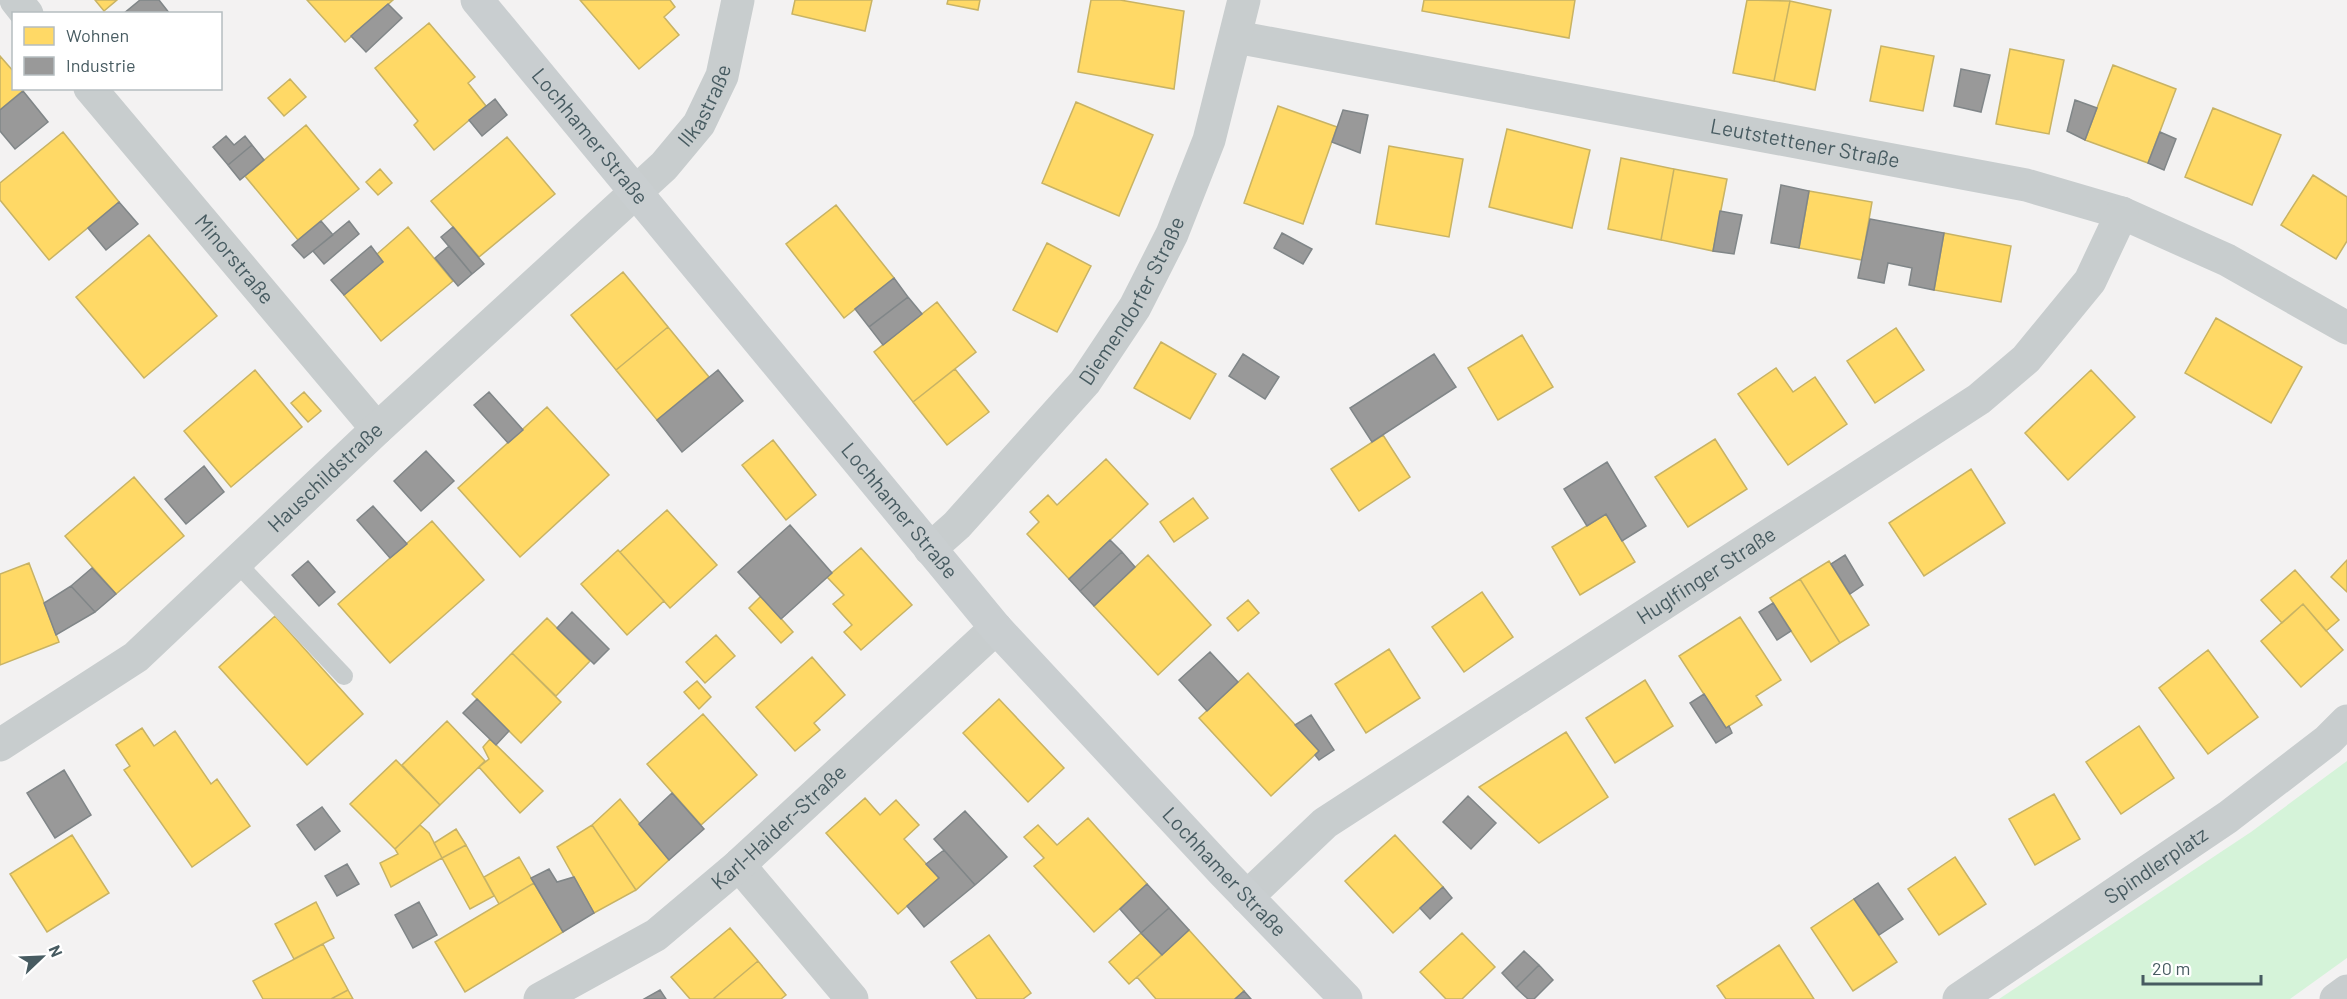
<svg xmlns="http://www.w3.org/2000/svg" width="2347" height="999" font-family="Barlow,sans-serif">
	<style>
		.green { fill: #d5f3d9 }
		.homes { fill: #ffd966; stroke: #c8b364; stroke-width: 1.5 }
		.industry { fill: #999; stroke: #808688; stroke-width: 1.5 }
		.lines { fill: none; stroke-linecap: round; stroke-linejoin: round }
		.lane { stroke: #c8cdce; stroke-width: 18 }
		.street { stroke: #c8cdce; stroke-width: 33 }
		.secondary { stroke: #c9ced0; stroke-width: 33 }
		.labels { text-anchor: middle; stroke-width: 6; stroke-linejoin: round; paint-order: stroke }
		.street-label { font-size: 21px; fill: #475b61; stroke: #fff }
	</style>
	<rect width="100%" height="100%" fill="#f3f2f2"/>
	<!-- green -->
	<path class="green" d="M2347 761V958L2290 999H1999L2251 832Z"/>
	<!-- homes -->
	<path class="homes" d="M95 0H117L104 11Z
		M307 0H393L345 42Z
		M580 0H670L675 7 664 17 679 35 639 69Z
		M795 0H872L865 31 792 14Z
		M948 0H980L978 10 947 4Z
		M1091 0H1120L1184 11 1174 89 1078 72Z
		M1424 0H1575L1569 38 1422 11Z
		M1747 0 1790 1 1774 81 1733 73Z
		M1790 1 1831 10 1815 90 1774 81Z
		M429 23 475 77 468 83 486 106 434 150 414 125 418 121 375 68Z
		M1881 46 1934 56 1923 111 1870 101Z
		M2010 49 2064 60 2049 134 1996 124Z
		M0 56 14 72V88H26L0 110Z
		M2113 65 2176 89 2148 163 2085 140Z
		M290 79 306 97 284 116 268 98Z
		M1076 102 1153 135 1119 216 1042 183Z
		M1278 106 1337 127 1303 224 1244 203Z
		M2213 108 2281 135 2252 205 2185 177Z
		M306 125 359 189 298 240 245 176Z
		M1507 129 1590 150 1572 228 1489 207Z
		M63 132 119 202 49 260 0 200V183Z
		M507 137 555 194 479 257 431 201Z
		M1389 146 1463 159 1449 237 1376 224Z
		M1621 158 1674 169 1661 240 1608 229Z
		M380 169 392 183 378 195 366 182Z
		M1674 169 1727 179 1713 251 1661 240Z
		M2313 175 2347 197V241L2336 259 2281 225Z
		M1809 191 1872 202 1862 260 1799 248Z
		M836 205 894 278 844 318 786 244Z
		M408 227 453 281 381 341 344 295 383 262 377 254Z
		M1944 233 2011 246 2001 302 1934 290Z
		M149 235 217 316 144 378 76 297Z
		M1047 243 1091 266 1057 332 1013 310Z
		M623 272 668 327 616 370 571 315Z
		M937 302 976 352 913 402 874 352Z
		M2216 318 2302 367 2271 423 2185 373Z
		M668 327 709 377 657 420 616 370Z
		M1896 328 1924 370 1875 403 1847 361Z
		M1522 335 1553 387 1498 420 1468 368Z
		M1161 342 1216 374 1190 419 1134 388Z
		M1776 368 1793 392 1815 377 1847 424 1788 465 1738 394Z
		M955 369 989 412 947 445 913 402Z
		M255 370 302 427 231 487 184 431Z
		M2091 370 2135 417 2068 480 2025 433Z
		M304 392 321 411 308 422 291 403Z
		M547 407 609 475 520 557 458 488Z
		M1383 435 1410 477 1359 511 1331 469Z
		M1715 439 1747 489 1688 527 1655 477Z
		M773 440 816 495 786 520 742 465Z
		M1106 459 1148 504 1069 579 1027 534 1039 522 1030 512 1048 495 1057 505Z
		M1971 469 2005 523 1924 576 1889 523Z
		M134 477 184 536 116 594 65 536Z
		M1193 498 1208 518 1174 542 1160 522Z
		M667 510 717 565 670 608 620 552Z
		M1606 514 1635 562 1580 595 1552 547Z
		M432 521 484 580 390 663 338 604Z
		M861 548 912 605 861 650 844 632 852 625 833 604 844 595 827 577Z
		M618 550 664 601 627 635 581 584Z
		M1148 555 1211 625 1158 675 1094 606Z
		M2347 560V592L2331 577Z
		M1829 561 1869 625 1840 643 1800 579Z
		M29 563 59 642 0 665V574Z
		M2295 570 2339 620 2326 631 2303 604 2282 623 2261 600Z
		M1800 579 1840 643 1811 662 1770 598Z
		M1482 592 1513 637 1464 672 1432 627Z
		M761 596 793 632 781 643 749 608Z
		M1248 600 1259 613 1238 631 1227 618Z
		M2303 604 2343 650 2301 687 2261 641Z
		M275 616 363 714 307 765 219 667Z
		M1740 617 1781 680 1756 696 1762 705 1726 728 1679 656Z
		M547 618 590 661 556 696 512 653Z
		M716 635 735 656 705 683 686 662Z
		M1389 649 1420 698 1366 733 1335 684Z
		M2208 650 2258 717 2208 754 2159 688Z
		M512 653 561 702 521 743 472 694Z
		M812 657 845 695 814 723 820 730 795 751 756 707Z
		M1248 673 1319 751 1271 796 1199 718Z
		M1645 680 1673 726 1615 763 1586 718Z
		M697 681 711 697 699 709 684 692Z
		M999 699 1064 768 1028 802 963 733Z
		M703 714 757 775 701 825 647 764Z
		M447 721 485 761 440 805 402 765Z
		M2139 726 2174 778 2121 814 2086 762Z
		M142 728 154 746 175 731 211 784 217 779 250 826 192 867 124 770 130 766 116 745Z
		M1566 732 1608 797 1539 843 1479 787Z
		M490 739 543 791 520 813 479 767 489 759 483 747Z
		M396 760 440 805 395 849 350 804Z
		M2054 794 2080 839 2035 865 2009 819Z
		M865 798 880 815 896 800 919 825 904 839 939 878 898 914 826 833Z
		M620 799 669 860 636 890 592 825Z
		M1088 818 1147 884 1094 932 1034 866 1044 858 1024 837 1038 825 1057 845Z
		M420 825 429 833 442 858 391 887 380 863 398 854 395 849Z
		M592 825 636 890 594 913 557 847Z
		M456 829 466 845 442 858 434 843Z
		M72 835 109 893 47 932 10 874Z
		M1395 835 1443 887 1393 933 1345 881Z
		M466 845 494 896 470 909 442 858Z
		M519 857 534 883 499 904 484 877Z
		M1955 857 1986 904 1939 935 1908 889Z
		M534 883 563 932 465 992 435 942Z
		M1854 899 1897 962 1853 991 1811 928Z
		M316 902 334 938 294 959 275 924Z
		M730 928 758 961 713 999H690L671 977Z
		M1189 930 1244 991 1235 999H1156L1137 977Z
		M1141 933 1162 955 1129 984 1109 962Z
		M1462 933 1495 967 1462 999H1446L1420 972Z
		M989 935 1031 993 1023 999H977L951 962Z
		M323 944 348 990 331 999H263L253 981Z
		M1779 945 1814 999H1726L1717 986Z
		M758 961 786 995 781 999H713Z
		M348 990 353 999H331Z"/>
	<!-- industry -->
	<path class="industry" d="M140 0H159L170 14H123Z
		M388 4 402 18 366 52 351 36Z
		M1961 69 1990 75 1981 112 1954 106Z
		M23 91 48 122 15 149 0 131V110Z
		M495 99 507 115 482 136 469 120Z
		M2075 100 2097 108 2085 140 2067 131Z
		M1343 110 1368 115 1360 153 1332 142Z
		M2160 132 2176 139 2164 170 2148 163Z
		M226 136 234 145 245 136 252 145 228 165 213 147Z
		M252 145 264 160 240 180 228 165Z
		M1781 185 1809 191 1799 248 1771 243Z
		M119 202 138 224 106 250 88 228Z
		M1720 211 1742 215 1734 254 1713 251Z
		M1870 219 1944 233 1934 290 1909 285 1912 268 1888 263 1884 283 1858 278Z
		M321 221 333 235 304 258 292 245Z
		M349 221 359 234 324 264 313 251Z
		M453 227 484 264 472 274 441 237Z
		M1282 233 1312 249 1303 264 1274 248Z
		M371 246 383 262 344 295 331 280Z
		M449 246 472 274 458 286 435 258Z
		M894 278 908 297 869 327 855 309Z
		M908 297 922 314 883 345 869 327Z
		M1243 354 1279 377 1265 399 1229 376Z
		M1434 354 1456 387 1372 442 1350 408Z
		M718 370 743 401 682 452 657 420Z
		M489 392 523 430 508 443 474 405Z
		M426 451 454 481 421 511 394 481Z
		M1607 462 1646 526 1622 541 1606 514 1587 526 1564 489Z
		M204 466 224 492 186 524 165 499Z
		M373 506 407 544 390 558 357 520Z
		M790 525 832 573 781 619 738 572Z
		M1110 540 1122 552 1080 591 1069 579Z
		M1122 552 1135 567 1094 606 1080 591Z
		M1845 555 1863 585 1850 594 1831 564Z
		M308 561 335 592 319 606 292 575Z
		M92 568 116 594 95 612 71 586Z
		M71 586 95 612 56 635 44 603Z
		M1773 603 1791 631 1777 640 1759 612Z
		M572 612 609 649 594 664 557 628Z
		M1210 652 1238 682 1207 711 1179 680Z
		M1704 694 1726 728 1729 726 1732 733 1716 743 1690 703Z
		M477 699 509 731 496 745 463 713Z
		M1311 715 1334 750 1319 760 1315 755 1319 751 1295 725Z
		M64 770 91 815 55 838 27 793Z
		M672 793 704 829 669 860 639 824Z
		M1468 796 1496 823 1471 849 1443 822Z
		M322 807 340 831 315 850 297 825Z
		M965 811 1007 857 975 885 934 839Z
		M944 850 975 885 924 927 907 906 939 878 926 864Z
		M347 864 359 884 337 896 325 876Z
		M549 869 557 882 574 877 594 913 563 932 531 878Z
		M1878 883 1903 919 1879 935 1854 899Z
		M1147 884 1169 908 1141 933 1120 909Z
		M1443 887 1452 898 1430 919 1420 908Z
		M419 902 437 935 413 948 395 915Z
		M1169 908 1189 930 1162 955 1141 933Z
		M1524 951 1539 965 1516 988 1502 973Z
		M1539 965 1553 980 1534 999H1528L1516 988Z
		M660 990 666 999H644Z
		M1244 991 1251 999H1235Z"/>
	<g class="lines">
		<!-- lane -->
		<path class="lane" d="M236 562 344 676"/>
		<!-- street -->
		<g class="street">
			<path d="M16 0 27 14"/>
			<path id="s1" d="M1236 37 2026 185 2122 213 2227 260 2347 328"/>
			<path id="s2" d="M90 88 377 429"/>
			<path id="s3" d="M930 549 957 525 1085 382 1135 307 1172 234 1209 140 1244 0"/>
			<path id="s4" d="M0 745 136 657 377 429 664 166 699 124 722 76 738 0"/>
			<path d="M739 865 852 999"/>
			<path id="s5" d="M1247 897 1325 823 1979 399 2026 359 2090 281 2122 213"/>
			<path id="s6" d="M540 999 656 935 739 865 996 628"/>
			<path id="s7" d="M1959 999 2228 817 2328 740 2347 721"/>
			<path d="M2336 999 2347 991"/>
		</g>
		<!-- secondary -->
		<path class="secondary" id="s8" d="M477 0 996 628 1223 872 1346 999"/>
	</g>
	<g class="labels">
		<!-- street labels -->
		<g class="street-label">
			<text dy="7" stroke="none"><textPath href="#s4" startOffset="957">Ilkastraße</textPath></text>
			<text dy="7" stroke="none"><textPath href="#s8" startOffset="177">Lochhamer Straße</textPath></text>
			<text dy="7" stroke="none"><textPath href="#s1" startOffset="579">Leutstettener Straße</textPath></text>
			<text dy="7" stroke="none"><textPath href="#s2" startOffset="224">Minorstraße</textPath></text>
			<text dy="7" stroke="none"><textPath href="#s3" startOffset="322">Diemendorfer Straße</textPath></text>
			<text dy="7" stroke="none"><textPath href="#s4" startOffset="423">Hauschildstraße</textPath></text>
			<text dy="7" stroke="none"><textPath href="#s8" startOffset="663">Lochhamer Straße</textPath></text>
			<text dy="7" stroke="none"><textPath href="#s5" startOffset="562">Huglfinger Straße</textPath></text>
			<text dy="7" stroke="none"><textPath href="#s6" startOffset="296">Karl-Haider-Straße</textPath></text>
			<text dy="7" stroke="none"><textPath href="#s7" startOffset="238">Spindlerplatz</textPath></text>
			<text dy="7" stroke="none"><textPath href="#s8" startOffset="1149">Lochhamer Straße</textPath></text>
		</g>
	</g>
	<!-- legend -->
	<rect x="12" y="12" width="210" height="78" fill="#ffffff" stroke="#b5bdc0" stroke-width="1.5"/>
	<rect x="24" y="27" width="30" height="18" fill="#ffd966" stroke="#b5bdc0" stroke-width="1.5"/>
	<text x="66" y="42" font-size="18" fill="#475b61">Wohnen</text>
	<rect x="24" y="57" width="30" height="18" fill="#999999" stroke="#b5bdc0" stroke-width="1.5"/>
	<text x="66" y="72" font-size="18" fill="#475b61">Industrie</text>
	<!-- north arrow -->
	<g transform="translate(42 957) rotate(67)" stroke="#ffffff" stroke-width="4.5" paint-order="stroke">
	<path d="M0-4.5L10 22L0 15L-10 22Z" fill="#475b61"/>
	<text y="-9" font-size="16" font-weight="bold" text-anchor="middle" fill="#475b61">N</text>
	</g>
	<!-- scale -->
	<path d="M2143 975v9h118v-9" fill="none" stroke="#475b61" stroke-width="3"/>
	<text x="2152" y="975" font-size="18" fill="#475b61" stroke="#ffffff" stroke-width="4.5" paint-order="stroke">20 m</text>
</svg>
